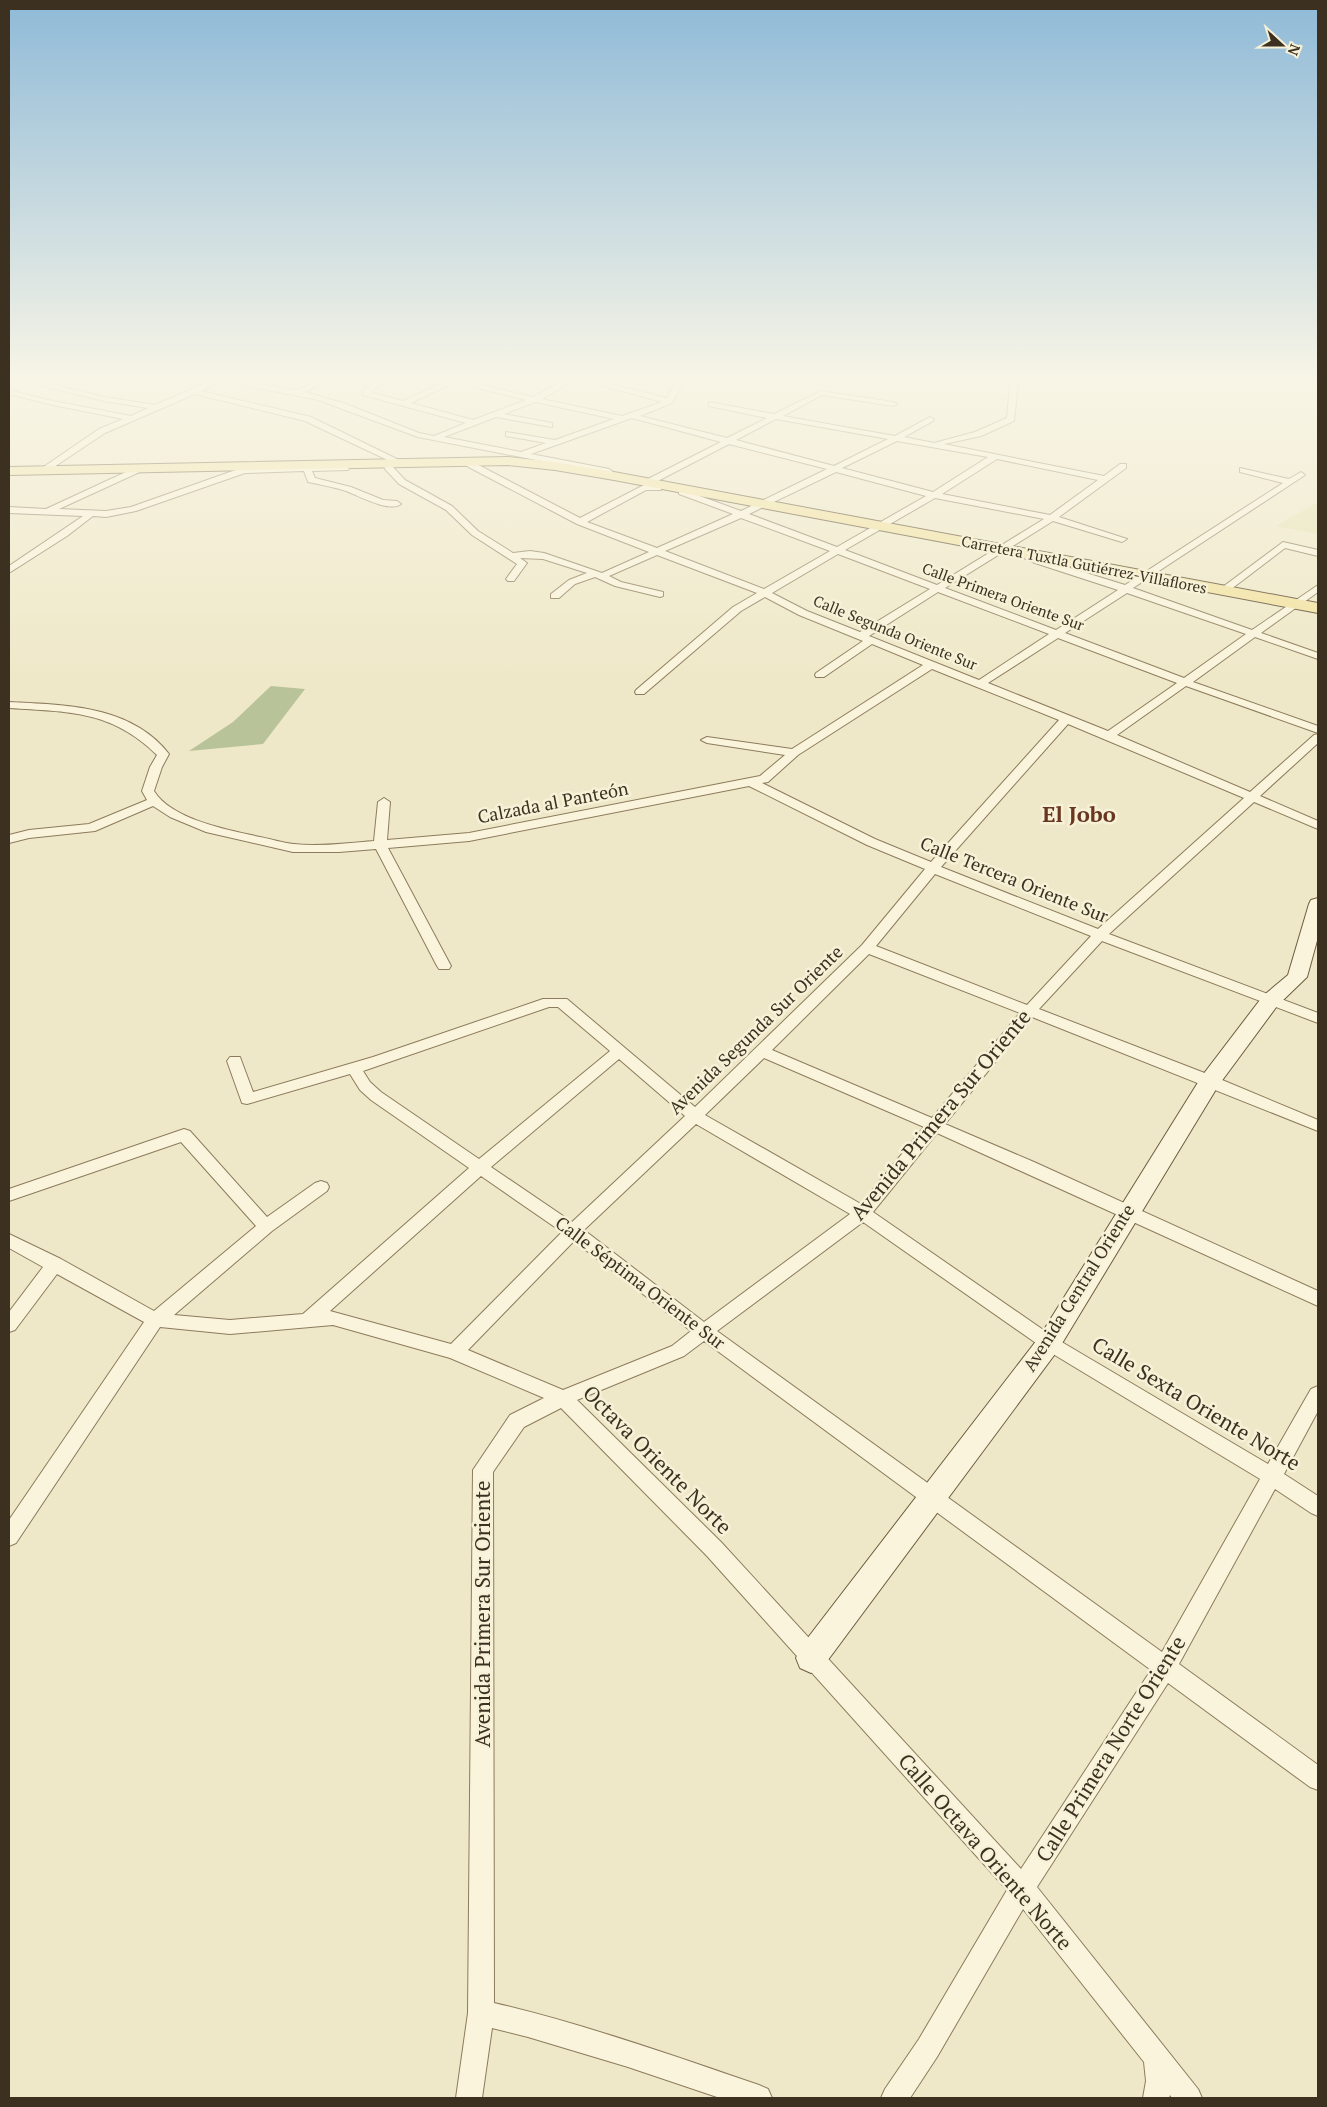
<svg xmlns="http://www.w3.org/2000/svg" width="1327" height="2107" font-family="'PT Serif',serif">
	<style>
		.farmland { fill: #e5e3b5 }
		.cemetery { fill: #b9c39a }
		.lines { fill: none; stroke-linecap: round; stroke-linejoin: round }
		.street-casing { stroke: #8c7b5c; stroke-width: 2 }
		.secondary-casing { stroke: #6e5c3f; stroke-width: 2 }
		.primary-casing { stroke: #5a4930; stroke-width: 2 }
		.street { fill: #faf4dc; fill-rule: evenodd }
		.secondary { fill: #faf4dc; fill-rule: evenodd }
		.primary { fill: #f2e2a0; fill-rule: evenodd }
		.labels { text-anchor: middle; stroke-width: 5; stroke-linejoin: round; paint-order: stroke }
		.far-street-label { font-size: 15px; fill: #3c3120; stroke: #f7f1d8 }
		.street-label { font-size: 18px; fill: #3c3120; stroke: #f7f1d8 }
		.near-street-label { font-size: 21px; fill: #3c3120; stroke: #f7f1d8 }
		.district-label { font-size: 22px; font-weight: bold; fill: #69371f; stroke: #f7f1d8 }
	</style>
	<rect width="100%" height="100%" fill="#efe8c8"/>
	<!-- farmland -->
	<path class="farmland" d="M1318 502V534L1276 526Z"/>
	<!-- cemetery -->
	<path class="cemetery" d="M271 686 305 689 263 744 189 751 233 722Z"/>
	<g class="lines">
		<!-- street casing -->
		<g class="street-casing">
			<path id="street" d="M31 383H46L104 397 155 405 206 383H216L201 391 311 417 403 462 396 464 305 421 195 394 105 433 45 473 41 470 42 468 99 429 123 419 48 404 9 394V390L48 400 131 416 148 408 104 401Z
				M234 383H253L296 390 313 383H323L305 392 346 404 419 433 434 436 466 423 363 395V390L375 383H385L370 392 403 401 443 383H453L411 403 473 420 526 400 458 383H473L533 397 559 383H569L542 399 622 416 662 402 593 383H607L667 398 675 383H683L672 403 640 416 727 438 767 418 709 406V402L774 414 821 391 893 402 897 404 893 406 822 395 783 416 895 436 930 417 934 419 933 421 904 437 934 443 975 432 1007 418 1010 383H1018L1014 421 981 436 944 444 1104 476 1120 464H1126V468L1059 517 1127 539 1122 542 1053 521 945 588 1056 630 1118 590 1035 563 1015 554V550H1021L1041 559 1125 585 1283 483 1240 472V468L1289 479 1301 472 1305 475 1133 588 1252 630 1318 585V592L1261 633 1318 653V659L1255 637 1193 682 1318 726V733L1186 686 1117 735 1250 792 1314 735 1318 734V743L1260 796 1318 821V829L1254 802 1109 934 1318 1013V1023L1102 941 1039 1009 1215 1077 1318 1120V1131L1032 1017 945 1124 1034 1162 1318 1291V1306L937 1133 873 1212 1055 1338 1268 1464 1311 1389 1318 1386V1411L1284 1474 1318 1496V1516L1311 1513 1275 1489 1179 1664 1318 1765V1790L1310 1787 1168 1683 1037 1887 1198 2089 1202 2098H1172L1170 2095 1169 2098H1143L1146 2081 1144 2062 1023 1909 937 2057 910 2098H881L885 2089 919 2039 1007 1890 707 1556 561 1408 524 1427 493 1472 494 2003C584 2024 671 2055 759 2085L768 2089 772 2098H720L628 2067 528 2037 492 2028 482 2098H456L468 2013 473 1470 510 1415 544 1398 450 1358 333 1325 230 1334 160 1327 16 1543 9 1546V1520L144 1322 57 1274 15 1330 9 1332V1312L43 1267 9 1248V1234L61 1259 154 1311 256 1226 181 1142 9 1201V1189L184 1129 190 1131 267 1217 315 1183 321 1181 327 1183 329 1187 327 1191 272 1231 174 1315 230 1320 303 1314 469 1168 371 1100 360 1090 350 1074 247 1104 242 1103 227 1061 230 1057H240L253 1092 373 1057 543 999H567L695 1107 862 945 925 869 867 845 749 786 469 841 388 848 451 966 449 969H439L437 966 376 849 339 852H293L206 832 170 817 153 806 95 831 29 838 9 843V835L29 830 89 824 147 800 142 791 150 767 157 755C111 710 69 712 9 708V702C65 705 131 705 169 754L162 767 154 791C172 820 229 830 260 837 271 839 283 843 294 844 320 847 348 843 374 841L378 802 384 798 390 802 387 840 469 833 760 776 785 755 707 743 701 740 707 737 792 749 923 665 872 644 824 677H816L815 675 816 673 863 641 799 615 765 597 741 611 644 694H636L635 692 636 690 733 607 757 593 657 555 609 576 621 582 663 592V596L660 597 615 586 595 577 575 584 559 598H551V594L569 580 587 573 543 559 520 558 527 563 514 581H508L506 579 517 564 472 535 446 510 399 484 385 469 383 463 390 461 392 466 405 480 452 506 478 531 513 553 530 551 544 553 602 573 649 552 577 524 461 463V459H467L580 518 644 485V481L721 442 632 418 531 454 609 469 618 476 614 479 603 473 587 470 418 437 318 400ZM535 402 614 419 555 440 506 432V436L546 443 521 452 444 437 496 417 552 427V423L504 414ZM776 419 888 439 834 466 736 440ZM897 441 988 457 933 492 842 468ZM729 444 827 469 741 511 686 491 685 487H679V494L733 514 657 548 587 522 646 490H661V486L650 485ZM997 459 1098 480 1050 515 942 494ZM836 472 926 496 837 547 749 514ZM935 498 1044 519 937 585 845 550ZM741 518 830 551 764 589 665 551ZM838 554 930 589 860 632 807 611 772 593ZM938 592 1049 634 979 680 869 636ZM1127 593 1246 634 1184 678 1065 633ZM1058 638 1177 683 1108 731 988 683ZM932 669 1059 720 931 862 875 839 762 783 768 782 798 755ZM1068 724 1244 798 1098 929 941 867ZM935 874 1091 936 1027 1005 876 946ZM869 954 1020 1013 932 1118 772 1050ZM549 1007H558L610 1051 479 1159 381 1092 370 1082 363 1071ZM764 1058 924 1127 861 1204 705 1115ZM619 1059 685 1116 572 1222 491 1167ZM696 1124 850 1214 704 1322 584 1230ZM481 1176 562 1232 451 1344 330 1311ZM863 1222 1043 1348 1260 1479 1162 1652 717 1331ZM574 1241 691 1331 672 1346 563 1390 468 1350ZM704 1341 1151 1670 1021 1869 721 1542 577 1400 684 1356Z
				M141 465 145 468 144 470 59 509 106 511 131 507 244 467 345 465 349 468 348 470 312 471 315 478 351 487 383 500 397 501 401 504C390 513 359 496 346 491 334 487 321 485 308 482L304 471 245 473 136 511 106 517 93 516 67 536 9 573V566L83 516 9 513V507L46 509Z
				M1283 542 1318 550V556L1285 548 1226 593H1220V589Z"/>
		</g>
		<!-- secondary casing -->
		<g class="secondary-casing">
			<path id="secondary" d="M1318 898V937L1307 977 1277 1006 1218 1086 1058 1350 822 1668 811 1673 800 1668 796 1658 800 1648 1040 1336 1202 1076 1263 996 1288 975 1309 904 1311 900Z"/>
		</g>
		<!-- primary casing -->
		<g class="primary-casing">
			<path id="primary" d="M508 457 555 462 614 472 1318 603V613L614 480 555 470 508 465 9 475V467Z"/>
		</g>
		<!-- street -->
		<use href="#street" class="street"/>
		<!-- secondary -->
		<use href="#secondary" class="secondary"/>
		<!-- primary -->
		<use href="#primary" class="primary"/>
	</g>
	<!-- sky -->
	<linearGradient id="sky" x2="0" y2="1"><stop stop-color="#8fbad8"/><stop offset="0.56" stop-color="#f8f5e6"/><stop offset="1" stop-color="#f8f5e6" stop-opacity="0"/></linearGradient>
	<rect width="1327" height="678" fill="url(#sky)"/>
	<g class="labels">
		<!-- far-street labels -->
		<g class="far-street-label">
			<text transform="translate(1084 565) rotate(11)" y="5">Carretera Tuxtla Gutiérrez-Villaflores</text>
			<text transform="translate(1003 597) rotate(20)" y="5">Calle Primera Oriente Sur</text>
			<text transform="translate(895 633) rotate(22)" y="5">Calle Segunda Oriente Sur</text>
		</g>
		<!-- street labels -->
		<g class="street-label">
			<text transform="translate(553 803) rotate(-11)" y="6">Calzada al Panteón</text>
			<text transform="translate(1014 880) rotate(22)" y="6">Calle Tercera Oriente Sur</text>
			<text transform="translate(756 1030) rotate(-44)" y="6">Avenida Segunda Sur Oriente</text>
			<text transform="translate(640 1283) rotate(37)" y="6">Calle Séptima Oriente Sur</text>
			<text transform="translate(1079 1288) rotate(-58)" y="6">Avenida Central Oriente</text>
		</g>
		<!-- near-street labels -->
		<g class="near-street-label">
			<text transform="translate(941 1115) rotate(-50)" y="7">Avenida Primera Sur Oriente</text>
			<text transform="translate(1196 1404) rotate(31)" y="7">Calle Sexta Oriente Norte</text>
			<text transform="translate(657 1460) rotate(45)" y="7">Octava Oriente Norte</text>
			<text transform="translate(483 1614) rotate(-90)" y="7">Avenida Primera Sur Oriente</text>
			<text transform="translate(1111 1749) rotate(-58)" y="7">Calle Primera Norte Oriente</text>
			<text transform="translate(985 1852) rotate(49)" y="7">Calle Octava Oriente Norte</text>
		</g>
		<!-- district labels -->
		<g class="district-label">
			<text x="1079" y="822">El Jobo</text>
		</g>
	</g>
	<!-- border -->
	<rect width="1327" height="2107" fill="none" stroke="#3c3120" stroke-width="20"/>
	<!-- north arrow -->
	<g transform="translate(1282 45) rotate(111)" stroke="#f7f1d8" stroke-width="4" paint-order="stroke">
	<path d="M0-4L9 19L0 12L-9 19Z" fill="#3c3120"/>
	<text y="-8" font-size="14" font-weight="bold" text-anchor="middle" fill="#3c3120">N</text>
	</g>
</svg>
